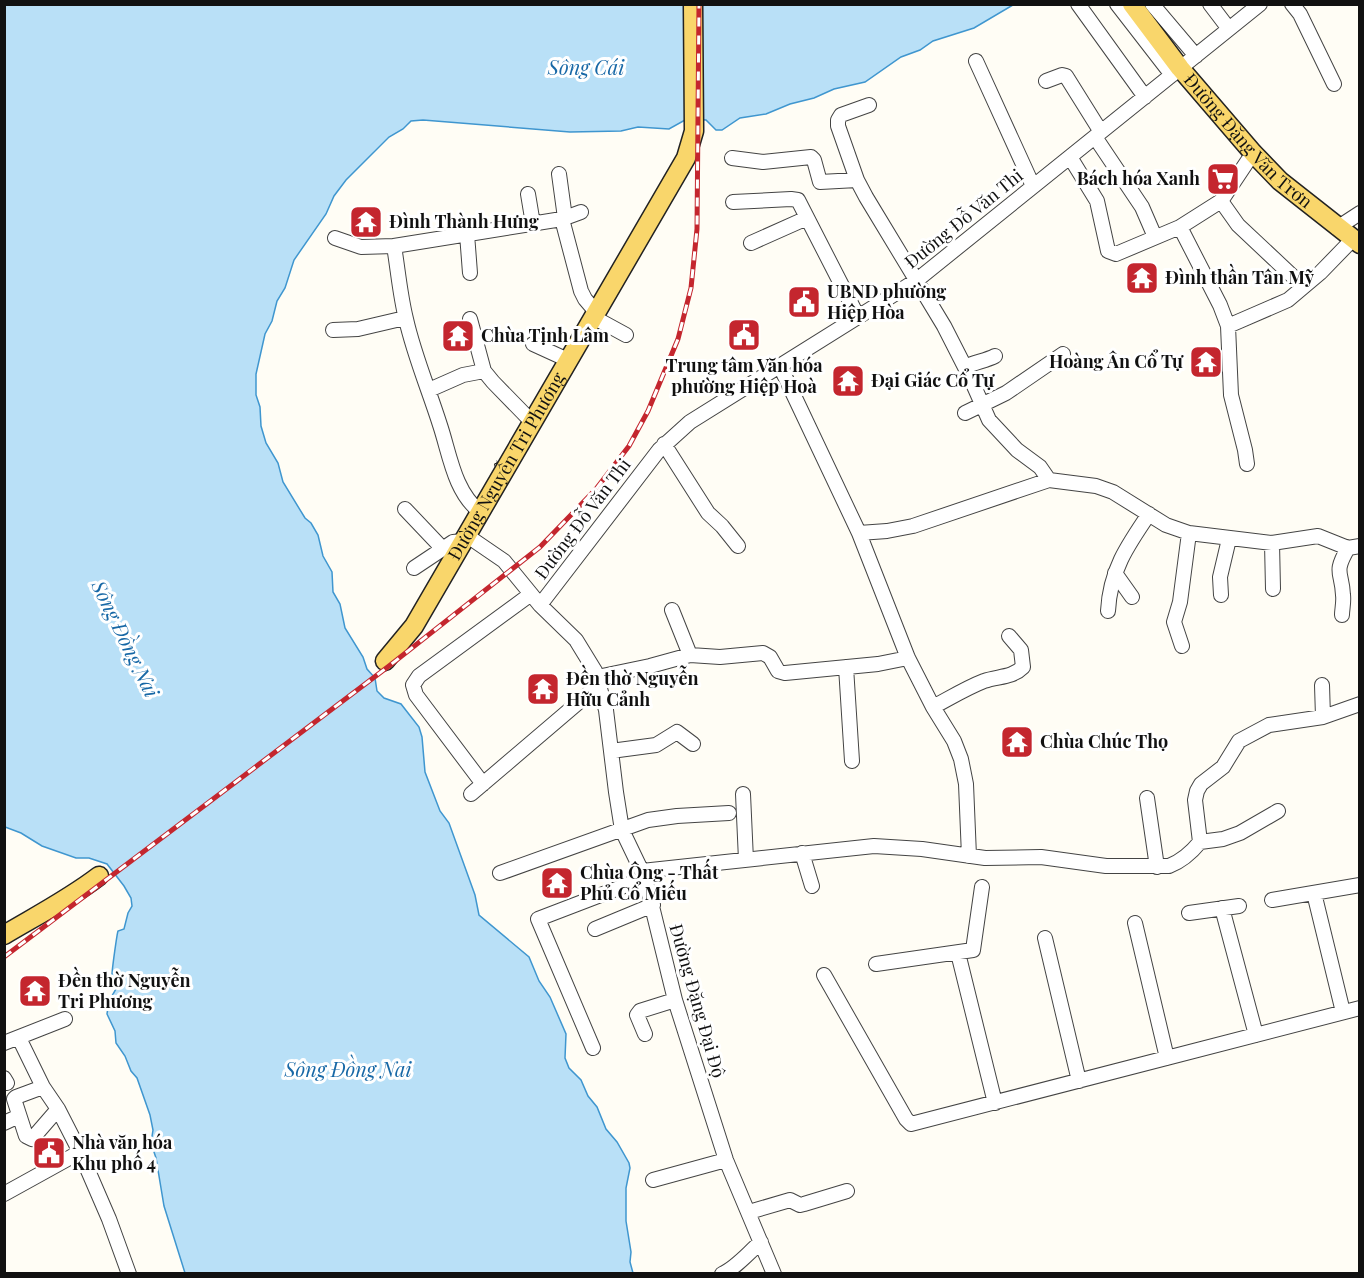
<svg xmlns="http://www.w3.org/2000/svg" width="1364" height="1278" font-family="'Playfair Display',serif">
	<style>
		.water { fill: #b9e0f7; stroke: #3f96cf; stroke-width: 1.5 }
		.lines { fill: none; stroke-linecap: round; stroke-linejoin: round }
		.minor-casing { stroke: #444; stroke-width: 16 }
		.major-casing { stroke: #222; stroke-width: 21 }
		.minor { stroke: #fff; stroke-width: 14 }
		.major { stroke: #f9d66b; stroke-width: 18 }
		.rail-casing { stroke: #c4262e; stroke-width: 5 }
		.rail { stroke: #fff; stroke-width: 3; stroke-dasharray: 9; stroke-linecap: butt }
		.labels { text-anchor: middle; stroke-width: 6; stroke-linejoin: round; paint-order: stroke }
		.street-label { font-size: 18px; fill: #111; stroke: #fff }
		.poi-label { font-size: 18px; font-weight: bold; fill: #111; stroke: #fff; text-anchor: start }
		.water-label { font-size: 20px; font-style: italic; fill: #1768a6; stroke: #fff }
	</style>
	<rect width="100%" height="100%" fill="#fffdf5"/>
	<!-- water -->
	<path class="water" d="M5 5H1013L974 28 933 41 920 50 901 57 865 82 834 89 814 98 790 104 766 114 740 118 722 130H716L706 120 691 119 685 120 669 129 638 127 621 131 570 132 423 120 411 121 403 129 389 137 346 180 334 196 326 214 294 260 285 288 277 301 272 321 265 334 256 374V395L260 407 261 426 266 443 278 463 283 482 305 518 311 523 318 535 323 556 332 572 333 592 340 604 345 628 363 657 367 669 375 678 377 691 384 698 401 704 419 727 422 737 425 772 440 811 449 823 475 895 479 915 529 957 539 981 550 997 566 1034 565 1058 569 1068 581 1080 588 1096 597 1107 606 1129 617 1142 629 1163 630 1168 626 1188V1221L631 1252 630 1262 633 1273H185L164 1206 156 1158 151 1143 153 1130 150 1115 137 1078 131 1071 125 1056 116 1043 115 1031 107 1014 109 1001 116 989C114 984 112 979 112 975 112 969 117 934 118 931L124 929 128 913 132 906 131 898 124 886 107 864 89 858H76L42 846 21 833 5 827Z"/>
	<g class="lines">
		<!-- minor casing -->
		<g class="minor-casing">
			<path id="minor" d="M1078 4 1145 97
				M1117 4 1172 75
				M1152 4 1196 56
				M1210 4 1229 29
				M1292 4 1300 14 1334 84
				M976 61 1033 186
				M1046 81 1062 75 1066 76 1101 132
				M869 105 841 115 838 120V126L857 180 866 197 944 326 970 377 989 420 1017 450 1040 467 1049 480
				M1095 137 1142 207 1155 237
				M1253 153 1221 201 1238 225 1303 286
				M1070 157 1097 201 1108 251 1116 254 1180 227 1221 201
				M732 158 763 162 811 157 814 160 820 182 857 180
				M559 174 565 218
				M528 194 533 224
				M733 202 791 199 798 200 858 317
				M562 219 581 212
				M1180 227 1220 305 1228 326 1231 395 1245 450 1247 464
				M1337 228 1360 213
				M467 234 470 273
				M335 238 361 247 394 246 562 219 581 291 585 299 596 312
				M751 243 807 218
				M394 246C398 270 400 295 406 319 414 355 429 390 440 425 450 455 454 491 480 512
				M593 317 626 335
				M470 319 484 371 493 382 532 422
				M1228 326 1288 300 1320 273 1353 239
				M333 330 358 329 405 318
				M533 344 568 360
				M780 366 859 533 908 658 933 707 954 741 961 759 966 784 969 856
				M965 367C975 362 985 361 995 356
				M429 390 463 375 484 371
				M965 413 1006 393 1063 354
				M664 444 708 513 722 526 738 546
				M405 509 443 549
				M859 533 887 531 913 526 1049 480 1096 486 1113 492 1166 525 1189 533 1272 543 1318 536 1348 548 1360 546
				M466 535 504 561 540 605 576 640 595 671 606 710 616 792 622 830 645 878 675 1000 726 1160 774 1274
				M1272 543 1273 589
				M414 568 453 542 463 541
				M1115 573 1132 597
				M1221 595 1220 577 1229 539
				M540 605 659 450 690 422 917 280 1260 4
				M672 610 690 655
				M1108 611C1110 571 1127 546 1149 514
				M1342 615C1342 609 1344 602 1343 595 1342 571 1333 574 1348 548
				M1182 646 1174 622 1180 602 1189 533
				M846 667 852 761
				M602 676 650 666 690 655 720 657 763 653 770 657 778 671 785 673 878 664 908 658
				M1322 685 1323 717
				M933 707C950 698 966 688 984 681 998 676 1012 678 1023 667L1021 650 1009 636
				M611 751 656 745 677 732 693 744
				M483 784 416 695 413 685 419 676 531 594
				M471 794 600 684
				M743 794 746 860
				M1147 798 1157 867
				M1200 842 1223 839 1240 833 1278 811
				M802 853 812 886
				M642 871 874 846 922 849 985 858 1041 857 1106 866H1169C1182 861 1191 853 1200 842L1195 800 1197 791 1201 784 1223 767 1239 741 1269 725 1323 717 1360 704
				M500 873 648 820 677 816 729 813
				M1314 893 1343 1012
				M1272 900 1360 885
				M1222 908 1256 1035
				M1189 913 1239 906
				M1135 923 1167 1058
				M595 929 653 905
				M1045 938 1079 1081
				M958 953 995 1103
				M876 964 973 950 982 887
				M824 975 906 1119 911 1124 1360 1008
				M645 1034 637 1015 640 1011 675 1000
				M19 1038 43 1087 58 1109 80 1152 109 1219 129 1274
				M4 1043 65 1019
				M593 1048 538 919 645 878
				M4 1078 7 1083
				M43 1087 16 1097 14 1099 26 1136 32 1139 58 1109
				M4 1123 19 1116
				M653 1180 726 1160
				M4 1194 80 1152
				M749 1212 790 1200 800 1205 804 1204 847 1191
				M722 1274C736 1268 749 1252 761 1242"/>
		</g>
		<!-- major casing -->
		<g class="major-casing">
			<g id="major">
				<path id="s1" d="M1132 4 1180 68 1253 153 1280 181 1360 244"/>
				<path id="s2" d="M385 661 414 626 686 158 694 131 693 4"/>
				<path d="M4 935C36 916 69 899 99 876"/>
			</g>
		</g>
		<!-- minor -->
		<use href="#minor" class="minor"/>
		<!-- major -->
		<use href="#major" class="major"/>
		<!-- rail casing -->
		<g class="rail-casing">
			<path id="rail" d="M4 957 389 666 540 547 596 489 629 446 648 411 678 339 691 288 697 229 699 4"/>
		</g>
		<!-- rail -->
		<use href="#rail" class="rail"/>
	</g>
	<!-- icons -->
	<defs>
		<g id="supermarket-square" transform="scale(1.725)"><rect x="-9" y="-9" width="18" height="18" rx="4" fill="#c4262e" stroke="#fff"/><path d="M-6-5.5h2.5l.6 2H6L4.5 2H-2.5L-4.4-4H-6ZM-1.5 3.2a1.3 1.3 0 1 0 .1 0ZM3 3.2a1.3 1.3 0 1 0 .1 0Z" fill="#fff"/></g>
		<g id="temple-square" transform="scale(1.725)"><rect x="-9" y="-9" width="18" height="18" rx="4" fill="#c4262e" stroke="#fff"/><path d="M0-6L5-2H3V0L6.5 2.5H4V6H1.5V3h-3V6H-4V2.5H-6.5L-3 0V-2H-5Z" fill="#fff"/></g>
		<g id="civic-square" transform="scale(1.725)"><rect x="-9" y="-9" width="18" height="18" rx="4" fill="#c4262e" stroke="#fff"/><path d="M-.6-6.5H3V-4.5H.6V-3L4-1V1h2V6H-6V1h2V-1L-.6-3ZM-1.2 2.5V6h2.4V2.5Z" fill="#fff"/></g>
	</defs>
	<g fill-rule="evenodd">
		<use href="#supermarket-square" x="1223" y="179"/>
		<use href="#temple-square" x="366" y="222"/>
		<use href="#temple-square" x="1142" y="278"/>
		<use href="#civic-square" x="804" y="302"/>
		<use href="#civic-square" x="744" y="335"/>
		<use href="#temple-square" x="458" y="336"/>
		<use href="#temple-square" x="1206" y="362"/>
		<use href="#temple-square" x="848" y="381"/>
		<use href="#temple-square" x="543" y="689"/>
		<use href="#temple-square" x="1017" y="742"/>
		<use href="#temple-square" x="557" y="883"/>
		<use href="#temple-square" x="35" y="991"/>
		<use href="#civic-square" x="49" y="1153"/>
	</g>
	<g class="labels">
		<!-- street labels -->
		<g class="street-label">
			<text dy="6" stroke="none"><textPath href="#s1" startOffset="180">Đường Đặng Văn Trơn</textPath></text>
			<text transform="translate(964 219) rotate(-39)" y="6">Đường Đỗ Văn Thi</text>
			<text dy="6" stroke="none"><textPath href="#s2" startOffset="230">Đường Nguyễn Tri Phương</textPath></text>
			<text transform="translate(583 519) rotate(-53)" y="6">Đường Đỗ Văn Thi</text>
			<text transform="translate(697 1001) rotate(74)" y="6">Đường Đặng Đại Độ</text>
		</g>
		<!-- poi labels -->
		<g class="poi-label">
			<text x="1200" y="185" text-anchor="end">Bách hóa Xanh</text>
			<text x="389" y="228">Đình Thành Hưng</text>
			<text x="1165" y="284">Đình thần Tân Mỹ</text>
			<text x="827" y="298">UBND phường<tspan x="827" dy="21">Hiệp Hòa</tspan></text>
			<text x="481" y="342">Chùa Tịnh Lâm</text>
			<text x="1183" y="368" text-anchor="end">Hoàng Ân Cổ Tự</text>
			<text x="744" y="372" text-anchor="middle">Trung tâm Văn hóa<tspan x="744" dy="21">phường Hiệp Hoà</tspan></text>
			<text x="871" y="387">Đại Giác Cổ Tự</text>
			<text x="566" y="685">Đền thờ Nguyễn<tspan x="566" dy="21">Hữu Cảnh</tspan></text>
			<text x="1040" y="748">Chùa Chúc Thọ</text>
			<text x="580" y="879">Chùa Ông - Thất<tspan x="580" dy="21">Phủ Cổ Miếu</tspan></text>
			<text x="58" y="987">Đền thờ Nguyễn<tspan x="58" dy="21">Tri Phương</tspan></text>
			<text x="72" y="1149">Nhà văn hóa<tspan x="72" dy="21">Khu phố 4</tspan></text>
		</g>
		<!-- water labels -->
		<g class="water-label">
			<text x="586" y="75">Sông Cái</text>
			<text transform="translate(125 639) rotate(64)" y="7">Sông Đồng Nai</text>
			<text x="348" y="1077">Sông Đồng Nai</text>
		</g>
	</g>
	<!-- border -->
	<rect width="1364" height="1278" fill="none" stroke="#111111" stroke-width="12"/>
</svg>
